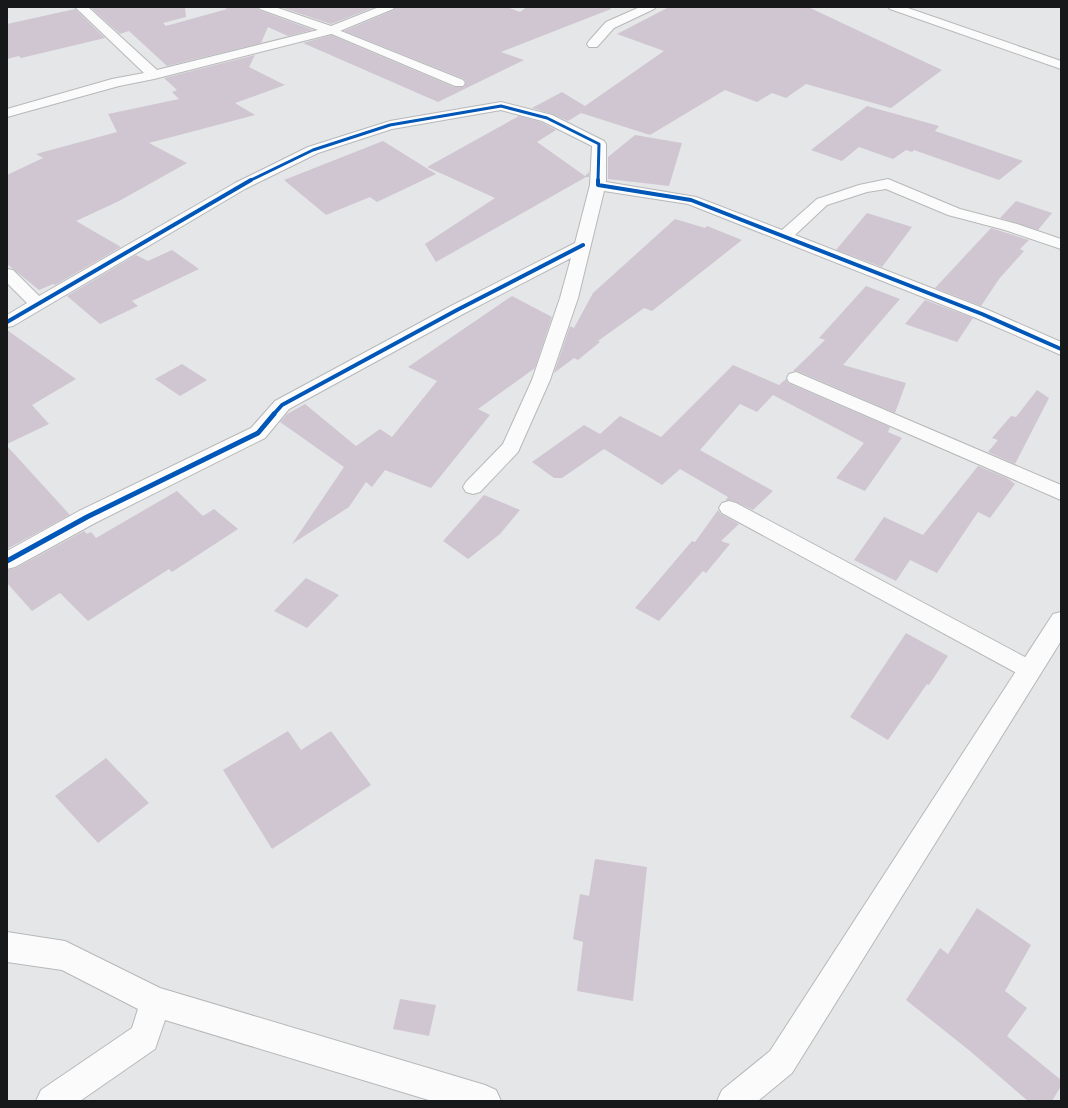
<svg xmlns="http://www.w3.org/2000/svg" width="1068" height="1108" font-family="Commissioner,sans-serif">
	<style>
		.building { fill: #cfc6d2 }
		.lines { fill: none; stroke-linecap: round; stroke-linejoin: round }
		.service-casing { stroke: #b7b8b9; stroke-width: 2 }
		.minor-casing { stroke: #b7b8b9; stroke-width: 2 }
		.service { fill: #fbfbfb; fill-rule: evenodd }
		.minor { fill: #fbfbfb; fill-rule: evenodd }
		.cycleway-far2-casing { stroke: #fff; stroke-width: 4.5 }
		.cycleway-far1-casing { stroke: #fff; stroke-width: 6 }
		.cycleway-casing { stroke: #fff; stroke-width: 8 }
		.cycleway-far2 { stroke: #0057b8; stroke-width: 3 }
		.cycleway-far1 { stroke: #0057b8; stroke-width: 4 }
		.cycleway { stroke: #0057b8; stroke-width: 5 }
	</style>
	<rect width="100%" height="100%" fill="#e5e6e7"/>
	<!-- building -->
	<path class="building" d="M90 7H185L186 17 163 23 166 26 227 9 223 7H256L259 10 313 30 288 36 268 27 261 43 167 66 129 31 120 34Z
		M280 7H375L331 24Z
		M396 7H507L520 12 527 7H610L611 9 501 52 524 60 438 102 303 43 331 35 454 87H464L466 82 464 79 344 31 394 10Z
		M669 7H808L942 70 891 108 806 84 786 98 772 93 757 102 725 90 650 135 581 113 568 121 552 114 532 108 562 92 585 106 664 51 617 34Z
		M75 9 105 38 21 58 19 56 7 59V24Z
		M255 55 249 67 285 85 235 103 255 115 149 143 187 163 119 201 76 221 121 247 55 285 53 284 39 290 7 264V175L43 158 36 154 117 132 108 114 179 99 172 92 177 90 164 78Z
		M867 106 939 126 935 131 1023 161 999 180 914 150 912 152 906 150 893 159 859 147 842 161 811 150Z
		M519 116 541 122 556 130 537 142 585 176 589 172V177H586L436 262 425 244 495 198 427 167Z
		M635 135 682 143 669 186 608 179V157Z
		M383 141 436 174 377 202 370 197 326 215 284 180Z
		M1016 201 1052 213 1038 230 1000 218Z
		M867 213 912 227 882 267 836 250Z
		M675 219 705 228 707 226 742 240 652 311 644 308 598 341 600 342 578 360 574 358 554 373 570 326 574 328 593 293Z
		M991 228 1029 240 1020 249 1024 251 999 279 981 306 935 288Z
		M172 250 199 269 132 301 138 306 100 324 67 296 136 255 148 261Z
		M866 286 900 299 843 365 906 383 895 413 797 371H793L825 340 819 338Z
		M512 296 552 317 535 368 478 409 490 415 431 488 385 470 372 487 366 482 349 507 292 544 344 467 280 422 287 414 305 404 356 446 380 429 392 437 437 381 408 367Z
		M925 300 973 318 957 342 905 324Z
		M7 330 76 379 32 405 49 424 7 444Z
		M182 364 207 380 180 396 155 379Z
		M733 365 779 385 786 379 788 383 890 427 888 432 902 438 865 491 836 478 864 443 773 395 757 412 740 404 700 450 773 491 753 510 736 502 729 500 725 501 728 497 680 469 662 485 604 449 562 478H554L532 462 584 425 600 434 620 416 661 437Z
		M1037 390 1049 398 1015 464 988 452 998 440 992 438 1011 416 1016 417Z
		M7 446 70 515 7 549Z
		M978 466 1007 478 1015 484 990 518 978 512 937 573 910 560 896 581 854 560 884 517 923 535Z
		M177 491 203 516 214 509 238 529 172 572 169 569 88 621 60 593 32 611 7 583V570L16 568 84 531 87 534 91 532 96 538Z
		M484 495 520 510 500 534 468 559 443 541Z
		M718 510 721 514 739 524 721 541 730 544 706 573 703 571 659 621 635 608 692 541 695 542Z
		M306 578 339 595 307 628 274 611Z
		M906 633 948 656 929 685 927 684 888 740 850 717Z
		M288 731 301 750 331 731 371 785 272 849 223 770Z
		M106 758 149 803 98 843 55 796Z
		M595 859 647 867 633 1001 577 991 583 942 573 939 580 894 589 896Z
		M977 908 1031 945 1005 991 1027 1008 1007 1036 1061 1080V1086L1052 1101H1028L970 1051 906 1000 940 948 948 954Z
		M400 999 436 1005 429 1036 393 1029Z"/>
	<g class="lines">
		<!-- service casing -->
		<g class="service-casing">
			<path id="service" d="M331 27 463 80 465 83 463 86H455L327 32 325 30 327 28Z
				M729 501 736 503 1038 664 1041 670 1038 676 1030 679 1022 676 722 513 719 508 722 503Z"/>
		</g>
		<!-- minor casing -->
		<g class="minor-casing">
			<path id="minor" d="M75 7H88L157 70 318 30 260 9 258 7H275L331 26 379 7H395L393 9 335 33 154 79 119 86 7 117V109L112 79 144 73Z
				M640 7H656L654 9 614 28 597 47H589L587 44 589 41 606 22Z
				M888 7H905L1061 61V69L890 9Z
				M501 102 552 115 604 141 606 144V182L696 197 782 230 817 199 859 185 888 179 960 209 1017 224 1061 239V249L1005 230 948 215 886 189 867 192 827 205 795 235 988 310 1061 342V355L976 318 688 204 604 191 578 298 550 380 518 452 480 492 473 494 466 492 463 487 466 482 503 444 532 380 560 298 571 258 463 314 289 409 265 438 95 523 15 567 7 569V551L79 511 251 428 275 401 451 306 575 243 590 185 592 146 542 121 501 110 392 129 318 153 245 189 13 326 7 327V315L27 303 7 283V269L13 270 39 296 235 183 308 147 390 121Z
				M796 372 1061 485V500L789 382 787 378 789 374Z
				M1061 612V641L792 1073 758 1101H717L722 1090 770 1051 1053 614Z
				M7 932 65 941 160 988 485 1085 496 1090 501 1101H432L165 1020 155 1049 80 1101H36L41 1090 132 1028 138 1009 62 970 7 962Z"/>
		</g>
		<!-- service -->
		<use href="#service" class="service"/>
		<!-- minor -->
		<use href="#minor" class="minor"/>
		<!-- cycleway-far2 casing -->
		<g class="cycleway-far2-casing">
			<path id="cycleway-far2" d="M249 181 313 150 390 125 501 106 547 118 599 144 598 181"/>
		</g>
		<!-- cycleway-far1 casing -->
		<g class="cycleway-far1-casing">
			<path id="cycleway-far1" d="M598 180V185L691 200 982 314 1061 349
				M7 322 251 180
				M273 415 282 405 457 310 583 245"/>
		</g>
		<!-- cycleway casing -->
		<g class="cycleway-casing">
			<path id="cycleway" d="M7 561 87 517 258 433 274 414"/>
		</g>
		<!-- cycleway-far2 -->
		<use href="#cycleway-far2" class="cycleway-far2"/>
		<!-- cycleway-far1 -->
		<use href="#cycleway-far1" class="cycleway-far1"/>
		<!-- cycleway -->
		<use href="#cycleway" class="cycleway"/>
	</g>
	<!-- border -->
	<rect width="1068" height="1108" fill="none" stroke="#171819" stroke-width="16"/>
</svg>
